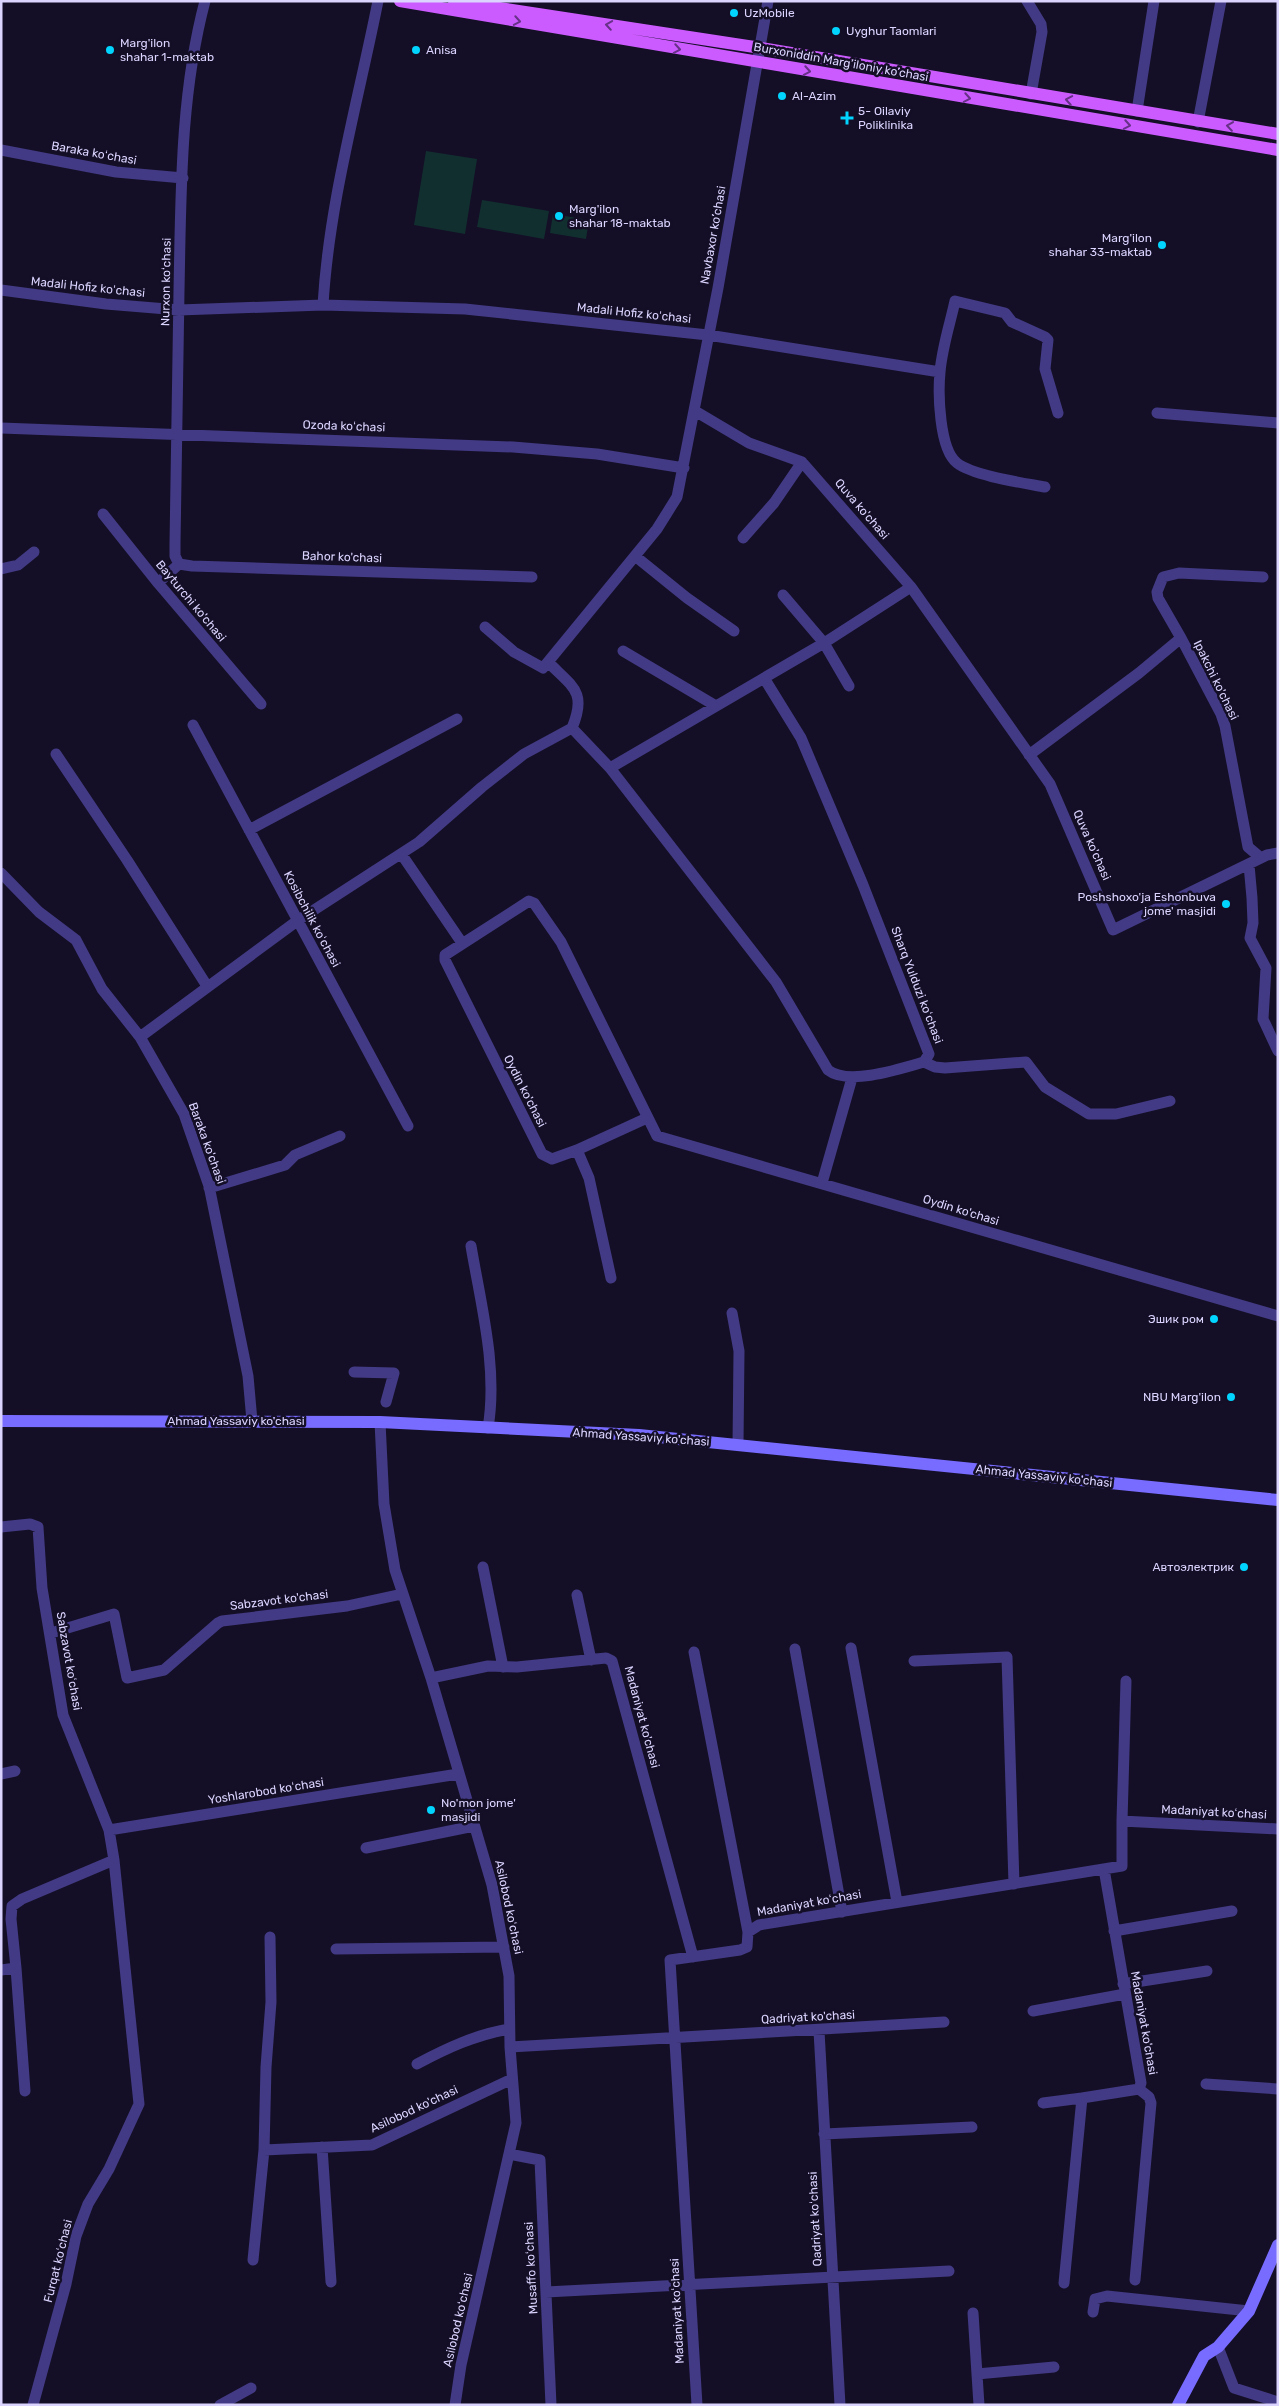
<svg xmlns="http://www.w3.org/2000/svg" width="1279" height="2406" font-family="Rubik,sans-serif">
	<style>
		.green { fill: #122f30 }
		.lines { fill: none; stroke-linecap: round; stroke-linejoin: round }
		.street { stroke: #423a84; stroke-width: 11 }
		.secondary { stroke: #786bff; stroke-width: 12 }
		.primary { stroke: #cc5bff; stroke-width: 12 }
		.oneway { stroke: #673188 }
		.poi-dot { fill: #01d4fe; stroke: #140f26; stroke-width: 2 }
		.labels { text-anchor: middle; stroke-width: 5; stroke-linejoin: round; paint-order: stroke }
		.poi-label { font-size: 12px; fill: #dbd4ff; stroke: #140f26; text-anchor: start }
		.street-label { font-size: 12px; fill: #dbd4ff; stroke: #140f26 }
	</style>
	<rect width="100%" height="100%" fill="#140f26"/>
	<!-- green -->
	<path class="green" d="M426 151 477 159 465 234 414 225Z
		M482 200 549 211 544 239 477 227Z
		M553 214 589 220 586 239 550 233Z"/>
	<g class="lines">
		<!-- street -->
		<path class="street" d="M1027 1 1041 24 1042 32 1031 94
			M1137 111 1154 1
			M1198 122 1221 1
			M1 150 116 172 183 178
			M1 290 106 304 179 310 323 305 465 309 708 335 940 372
			M323 305C329 202 358 102 378 1
			M695 411 749 443 802 462 911 587 1050 784 1113 930 1267 855 1278 853
			M1157 413 1278 423
			M1 428 513 447 597 454 684 468
			M1045 487C1024 483 974 476 957 463 939 449 938 393 940 372 942 348 950 324 955 301L1005 313 1012 322 1045 337 1048 340 1045 369 1058 413
			M103 514 158 583 261 704
			M743 538 774 503 802 462
			M635 556 687 598 734 631
			M179 564 175 556V544C176 460 178 375 179 291 181 194 180 95 205 1
			M1 569 18 565 34 552
			M158 583 179 564 192 566 532 577
			M783 595 824 643 849 686
			M485 627 514 652 543 668 657 529 677 497 718 288 768 1
			M1181 638 1158 598 1157 592 1163 577 1179 573 1263 577
			M623 651 716 706
			M193 725 408 1126
			M572 728 610 768 824 643 911 587
			M56 754 127 860 207 986
			M1029 755 1139 673 1181 638 1221 714 1225 726 1248 847 1261 858
			M610 768 776 982 828 1070C848 1086 900 1069 924 1062L929 1054 863 885 801 738 764 678
			M249 830 457 719
			M402 855 462 943
			M1249 865 1252 898 1253 923 1250 938 1266 968 1263 1019 1278 1051
			M1 873 39 912 76 940 102 989 140 1037 184 1114 209 1186 248 1376 252 1421
			M140 1037 297 921 419 842 482 787 524 754 572 728C587 692 573 687 549 663
			M924 1062 935 1067 945 1068 1026 1062 1045 1087 1089 1114H1116L1170 1101
			M647 1118 577 1150 552 1159 542 1154 445 960V955L529 901 534 903 561 942 657 1136 1278 1316
			M577 1150 589 1178 611 1278
			M822 1183 852 1078
			M209 1188 285 1165 295 1155 340 1136
			M471 1246C481 1305 498 1368 488 1428
			M732 1313 739 1351 738 1445
			M354 1372 394 1373 386 1402
			M380 1422 384 1504 395 1570 431 1678 492 1885 509 1976 510 2047 516 2123 461 2365 455 2405
			M1 1527 30 1524 38 1527 42 1588 63 1715 109 1830
			M483 1567 503 1667
			M577 1595 591 1660
			M51 1633 114 1614 127 1678 164 1670 218 1623 222 1621 347 1606 402 1594
			M851 1648 897 1902
			M795 1649 842 1912
			M694 1652 748 1932
			M914 1661 1007 1657 1014 1884
			M431 1678 488 1666 517 1667 606 1658 612 1661 693 1957
			M1 1774 15 1771
			M1122 1821 1126 1681
			M366 1848 474 1826
			M1114 1931 1232 1911
			M336 1949 504 1947
			M16 1968 25 2091
			M1 1970 16 1968 11 1919 12 1906 22 1899 114 1860
			M1123 1984 1207 1971
			M1033 2011 1125 1994
			M819 2031 840 2405
			M510 2047 944 2022
			M417 2064C447 2048 475 2035 509 2029
			M1206 2084 1278 2089
			M1043 2103 1082 2098
			M824 2134 972 2127
			M322 2147 331 2282
			M264 2150 372 2145 512 2079
			M509 2154 540 2160 551 2405
			M253 2260 264 2150 266 2067 271 2002 270 1937
			M1135 2280 1151 2103 1149 2097 1139 2089
			M1064 2283 1082 2098 1139 2089 1141 2083 1104 1869
			M546 2292 949 2271
			M1093 2312 1095 2299 1107 2296 1249 2311
			M973 2313 979 2405
			M1218 2347 1234 2388 1278 2402
			M977 2374 1054 2367
			M33 2405 66 2284 76 2236 88 2204 109 2169 139 2104 114 1860 109 1830 458 1774
			M220 2405 251 2388
			M697 2405 670 1960 740 1950 747 1947 748 1932 759 1925 1122 1866V1821L1278 1829"/>
		<!-- secondary -->
		<path class="secondary" d="M1 1421 380 1422 639 1435 1278 1500
			M1178 2405 1204 2356 1218 2347 1249 2311 1278 2245"/>
		<!-- primary -->
		<path class="primary" d="M400 1 1278 150
			M454 1 761 48 1278 134"/>
	</g>
	<!-- one-way arrows -->
	<defs><path id="oneway-chevron" d="M-2-3.5L2.5 0L-2 3.5" fill="none" stroke-width="1.6" stroke-linecap="round" stroke-linejoin="round" transform="scale(1.25)"/></defs>
	<g class="oneway">
		<use href="#oneway-chevron" transform="translate(517 21) rotate(10)"/>
		<use href="#oneway-chevron" transform="translate(609 25) rotate(-171)"/>
		<use href="#oneway-chevron" transform="translate(677 49) rotate(10)"/>
		<use href="#oneway-chevron" transform="translate(807 71) rotate(10)"/>
		<use href="#oneway-chevron" transform="translate(967 98) rotate(10)"/>
		<use href="#oneway-chevron" transform="translate(1069 100) rotate(-170)"/>
		<use href="#oneway-chevron" transform="translate(1127 125) rotate(10)"/>
		<use href="#oneway-chevron" transform="translate(1230 126) rotate(-172)"/>
	</g>
	<!-- markers -->
	<g class="poi-dot">
		<circle cx="734" cy="13" r="5"/>
		<circle cx="836" cy="31" r="5"/>
		<circle cx="110" cy="50" r="5"/>
		<circle cx="416" cy="50" r="5"/>
		<circle cx="782" cy="96" r="5"/>
		<path d="M844.5 110.5h5v5h5v5h-5v5h-5v-5h-5v-5h5z"/>
		<circle cx="559" cy="216" r="5"/>
		<circle cx="1162" cy="245" r="5"/>
		<circle cx="1226" cy="904" r="5"/>
		<circle cx="1214" cy="1319" r="5"/>
		<circle cx="1231" cy="1397" r="5"/>
		<circle cx="1244" cy="1567" r="5"/>
		<circle cx="431" cy="1810" r="5"/>
	</g>
	<g class="labels">
		<!-- poi labels -->
		<g class="poi-label">
			<text x="744" y="17">UzMobile</text>
			<text x="846" y="35">Uyghur Taomlari</text>
			<text x="120" y="47">Marg'ilon<tspan x="120" dy="14">shahar 1-maktab</tspan></text>
			<text x="426" y="54">Anisa</text>
			<text x="792" y="100">Al-Azim</text>
			<text x="858" y="115">5- Oilaviy<tspan x="858" dy="14">Poliklinika</tspan></text>
			<text x="569" y="213">Marg'ilon<tspan x="569" dy="14">shahar 18-maktab</tspan></text>
			<text x="1152" y="242" text-anchor="end">Marg'ilon<tspan x="1152" dy="14">shahar 33-maktab</tspan></text>
			<text x="1216" y="901" text-anchor="end">Poshshoxo'ja Eshonbuva<tspan x="1216" dy="14">jome' masjidi</tspan></text>
			<text x="1204" y="1323" text-anchor="end">Эшик ром</text>
			<text x="1221" y="1401" text-anchor="end">NBU Marg'ilon</text>
			<text x="1234" y="1571" text-anchor="end">Автоэлектрик</text>
			<text x="441" y="1807">No'mon jome'<tspan x="441" dy="14">masjidi</tspan></text>
		</g>
		<!-- street labels -->
		<g class="street-label">
			<text transform="translate(841 62) rotate(10)" y="4">Burxoniddin Marg’iloniy ko’chasi</text>
			<text transform="translate(94 153) rotate(10)" y="4">Baraka koʻchasi</text>
			<text transform="translate(713 235) rotate(-80)" y="4">Navbaxor ko’chasi</text>
			<text transform="translate(166 282) rotate(-89)" y="4">Nurxon koʻchasi</text>
			<text transform="translate(88 287) rotate(6)" y="4">Madali Hofiz koʻchasi</text>
			<text transform="translate(634 313) rotate(6)" y="4">Madali Hofiz koʻchasi</text>
			<text transform="translate(344 426) rotate(2)" y="4">Ozoda koʻchasi</text>
			<text transform="translate(862 509) rotate(49)" y="4">Quva ko'chasi</text>
			<text transform="translate(342 557) rotate(2)" y="4">Bahor ko'chasi</text>
			<text transform="translate(191 601) rotate(50)" y="4">Bayturchi ko'chasi</text>
			<text transform="translate(1216 680) rotate(64)" y="4">Ipakchi ko'chasi</text>
			<text transform="translate(1092 845) rotate(66)" y="4">Quva ko'chasi</text>
			<text transform="translate(312 919) rotate(62)" y="4">Kosibchilik koʻchasi</text>
			<text transform="translate(917 985) rotate(69)" y="4">Sharq Yulduzi koʻchasi</text>
			<text transform="translate(525 1091) rotate(63)" y="4">Oydin ko'chasi</text>
			<text transform="translate(207 1143) rotate(70)" y="4">Baraka ko'chasi</text>
			<text transform="translate(961 1210) rotate(17)" y="4">Oydin ko'chasi</text>
			<text x="236" y="1425">Ahmad Yassaviy ko'chasi</text>
			<text transform="translate(641 1437) rotate(4)" y="4">Ahmad Yassaviy ko'chasi</text>
			<text transform="translate(1044 1476) rotate(6)" y="4">Ahmad Yassaviy ko'chasi</text>
			<text transform="translate(279 1600) rotate(-7)" y="4">Sabzavot ko'chasi</text>
			<text transform="translate(69 1661) rotate(80)" y="4">Sabzavot koʻchasi</text>
			<text transform="translate(642 1717) rotate(75)" y="4">Madaniyat ko'chasi</text>
			<text transform="translate(266 1791) rotate(-9)" y="4">Yoshlarobod koʻchasi</text>
			<text transform="translate(1214 1812) rotate(3)" y="4">Madaniyat koʻchasi</text>
			<text transform="translate(809 1903) rotate(-10)" y="4">Madaniyat koʻchasi</text>
			<text transform="translate(509 1907) rotate(78)" y="4">Asilobod koʻchasi</text>
			<text transform="translate(808 2017) rotate(-3)" y="4">Qadriyat ko'chasi</text>
			<text transform="translate(1144 2023) rotate(80)" y="4">Madaniyat ko'chasi</text>
			<text transform="translate(414 2109) rotate(-25)" y="4">Asilobod ko'chasi</text>
			<text transform="translate(815 2219) rotate(-93)" y="4">Qadriyat koʻchasi</text>
			<text transform="translate(58 2261) rotate(-76)" y="4">Furqat koʻchasi</text>
			<text transform="translate(531 2268) rotate(-93)" y="4">Musaffo koʻchasi</text>
			<text transform="translate(677 2311) rotate(-93)" y="4">Madaniyat koʻchasi</text>
			<text transform="translate(458 2320) rotate(-77)" y="4">Asilobod koʻchasi</text>
		</g>
	</g>
	<!-- border -->
	<rect width="1279" height="2406" fill="none" stroke="#dbd4ff" stroke-width="5"/>
</svg>
